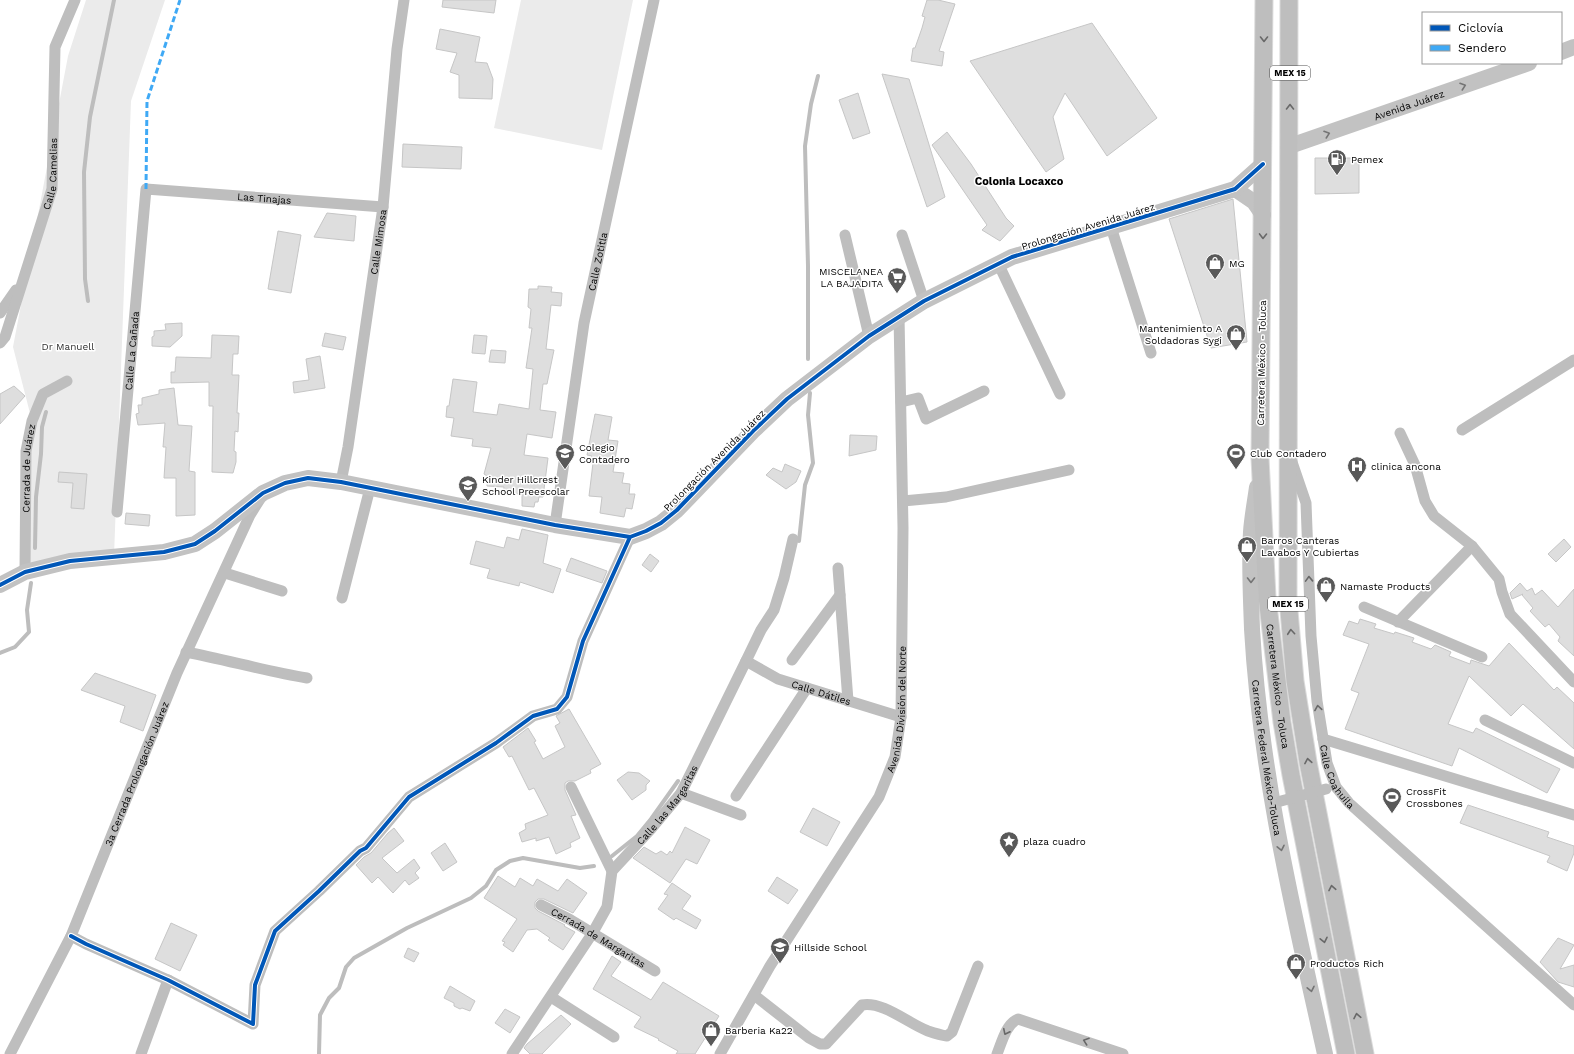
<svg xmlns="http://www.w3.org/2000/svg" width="1574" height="1054" font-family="'Work Sans',sans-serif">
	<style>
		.green { fill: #ebebeb }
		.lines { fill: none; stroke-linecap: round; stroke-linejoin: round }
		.stream { stroke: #bdbdbd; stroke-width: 4 }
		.building { fill: #dedede; stroke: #c6c6c6 }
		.primary-casing { stroke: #dbdbdb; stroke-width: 19 }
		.street { stroke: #bebebe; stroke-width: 11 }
		.secondary { stroke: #c2c2c2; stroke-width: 16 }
		.primary { stroke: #bebebe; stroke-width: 17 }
		.street-bridge { stroke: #bebebe; stroke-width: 11 }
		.quiet { stroke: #3fa9f5; stroke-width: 3; stroke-dasharray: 6 3; stroke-linecap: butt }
		.cycleway-casing { stroke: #fff; stroke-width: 6 }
		.cycleway { stroke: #0057b8; stroke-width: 4 }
		.oneway { stroke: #686868 }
		.oneway2 { stroke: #747474 }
		.labels { text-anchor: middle; stroke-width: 3; stroke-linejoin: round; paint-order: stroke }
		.shield { fill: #fff; stroke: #4c4c4c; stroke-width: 1 }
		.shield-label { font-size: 9px; font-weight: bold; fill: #000 }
		.street-label { font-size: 10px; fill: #000; stroke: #fff }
		.poi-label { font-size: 10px; fill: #000; stroke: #fff; text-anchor: start }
		.park-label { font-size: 10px; fill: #313131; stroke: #fff }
		.neighbourhood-label { font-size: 11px; font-weight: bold; fill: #000; stroke: #fff }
	</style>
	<rect width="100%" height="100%" fill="#fff"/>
	<!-- green -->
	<path class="green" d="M86 0H165L131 101 114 556 25 572 32 421 13 347 68 56Z
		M521 0H633L602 150 494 128Z"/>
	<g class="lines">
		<!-- stream -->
		<path class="stream" d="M88 301 85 279 84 172 90 117 114 0
			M808 359V266L805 146 811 104 818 76
			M799 541 805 485 813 463 808 415 810 393
			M35 548 36 497 41 454 42 427 46 412
			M0 653 15 647 29 632 27 610 31 583
			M612 856 637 836 651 819 678 781
			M319 1054 320 1015 329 998 339 988 346 967 354 958 407 928 471 898 486 886 496 870 510 861 523 858 580 868 594 866"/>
	</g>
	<!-- building -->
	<path class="building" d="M443 0H496L494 13 442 7Z
		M927 0H938L955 4 939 51 944 52 942 66 911 61 913 48H915L922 28 925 17 922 16Z
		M1092 23 1157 118 1107 156 1065 93 1053 117 1064 159 1046 172 970 61Z
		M440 29 480 37 475 62 487 63 493 79 492 99 459 98V75L450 72 457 53 436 49Z
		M882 74 909 79 945 197 927 207Z
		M858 93 870 133 853 139 839 100Z
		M947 132 971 164 1006 218 1014 226 1000 241 982 230 987 225 932 145Z
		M403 144 462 147 461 169 402 167Z
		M1315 158H1359V193L1315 194Z
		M1233 199 1247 342 1211 348 1169 219Z
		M327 213 356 216 354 241 314 237Z
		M278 231 301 235 291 293 268 289Z
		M538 286 552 287 551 292 562 293 561 306 551 305 546 349 554 350 547 384H543L540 410 556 412 552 438 527 434 524 455 548 458 543 497H539L538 502H535L534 507 522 506V494L503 493 504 487 487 486V476L484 474 491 448 472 446 473 439 451 436 454 418 446 417 447 406H449L453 379 477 382 473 412 497 415 499 404 529 409 533 369 526 368 532 328H529L531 309 528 307 529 289H538Z
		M182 323V336L170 347 152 346V337L154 336V331L166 330 165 324Z
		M325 333 346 337 343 350 322 346Z
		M212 335 239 336 238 354H233L232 375H239L237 413H239L238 432 235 431 234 451 236 452V462L233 473 212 472 213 406H209V382L171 383V372H175L176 357 211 358Z
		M474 335 487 336 485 354 472 353Z
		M491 350 506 351 505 363 489 362Z
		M320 356 325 388 294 393 293 382 309 380 306 359Z
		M14 386 25 396 0 424V394Z
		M174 388 178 425 192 426 189 471 195 472V515L176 516V478H164L166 447H163L165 423 138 425 136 414 139 413 138 405H142V398L159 394V390Z
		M595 414 612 417 608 440 618 441 613 472 624 473 622 483 630 484 629 494H635L632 509 626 508 624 517 600 513 602 497 589 496 593 463H591L592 456 587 455Z
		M850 435 877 436 876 450 849 456Z
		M785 464 801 471 796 482 786 489 766 475 773 468 782 472Z
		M59 472 87 474 84 509 71 508 73 483 58 482Z
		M126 513 150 515 149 526 125 524Z
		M522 529 548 535 543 563 561 569 553 593 520 582 519 586 487 578 490 569 470 564 476 541 504 548 507 537 519 540Z
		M1564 539 1571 547 1556 562 1548 554Z
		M650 554 659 561 651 572 642 565Z
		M571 558 607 571 602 583 566 571Z
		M1520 583 1527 591 1532 588 1535 595 1542 590 1558 607 1574 589V656L1558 641 1560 637 1549 624 1545 627 1530 611 1533 608 1522 595 1523 594 1512 599 1510 593Z
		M1360 619 1376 624 1374 628 1394 634 1395 632 1414 638 1412 642 1431 649 1435 645 1451 652 1449 656 1470 664 1471 660 1489 666 1509 643 1554 690 1557 687 1574 703V749L1523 704 1511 716 1469 676 1448 724 1473 733 1476 728 1560 769 1547 793 1459 748 1452 766 1345 729 1359 693 1351 690 1369 644 1343 635 1349 621 1358 624Z
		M95 673 156 695 143 731 120 722 125 706 81 690Z
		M569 709 601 764 590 770 591 773 575 781H568L565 783V790L576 815 571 816 580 838 570 843 571 847 556 854 549 837 536 841V838L522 842 519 833 526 829 525 824 548 815 534 788 529 790 512 756 509 757 503 747 528 728 536 741 534 742 543 759 565 747 555 726 560 723 556 716Z
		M628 772 639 773 650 781 646 785V790L632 800 617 780Z
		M1468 805 1549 832 1547 837 1574 846V853L1567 871 1547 862 1550 856 1460 823Z
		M813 808 840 822 827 846 800 832Z
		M685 827 710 840 697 864 686 859 670 883 633 858 644 847 656 854 661 851 667 855 670 851 672 853Z
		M394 828 404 841 382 858 397 873 414 859 420 868 415 873 419 878 409 885 405 880 393 893 378 877 372 883 356 865 364 857 371 853 388 833Z
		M445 843 457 862 443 871 431 853Z
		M498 876 515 887 520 878 533 886 537 879 558 891 567 879 587 893 573 913 544 899H538L535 902V908L538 911 565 925 564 926 575 932 563 950 548 940 550 938 537 929 527 930 513 952 503 945 505 942 502 941 517 919 484 898Z
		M777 877 798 890 788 904 768 891Z
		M672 883 691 896 682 909 701 920 696 929 676 918 674 920 658 909 668 895 664 894Z
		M171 923 197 935 180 971 155 959Z
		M1558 938 1574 945 1560 969 1574 965V987L1558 982 1540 962Z
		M408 948 419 953 414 962 404 957Z
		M612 956 621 962 611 976 651 1000 663 982 719 1016 695 1054H676L678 1051 658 1040 659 1039 634 1027 641 1017 593 989Z
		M450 986 475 1001 470 1011 462 1008 460 1009 454 1006V1003L444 998Z
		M505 1009 520 1017 510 1033 495 1023Z
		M561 1015 571 1024 542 1054H530L524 1048 527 1044Z"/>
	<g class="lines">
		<!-- primary casing -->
		<g class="primary-casing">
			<g id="primary">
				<path id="s14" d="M1264 0 1260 458 1267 597 1282 722 1291 775 1346 1054"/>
				<path d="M1289 0 1288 599 1295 681 1308 762 1365 1054"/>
			</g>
		</g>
		<!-- street -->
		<g class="street">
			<path d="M1111 227 1151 353"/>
			<path d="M845 235 869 336"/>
			<path d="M902 235 924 301"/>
			<path d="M998 263 1060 394"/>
			<path d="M0 313 16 290"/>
			<path id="s1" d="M0 343 5 337 52 189 55 47 75 0"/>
			<path d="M901 402 918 398 926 419 984 391"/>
			<path d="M1462 430 1574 360"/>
			<path d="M1400 433 1415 465 1425 501 1434 516 1472 546 1499 579 1502 592 1510 614 1574 682"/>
			<path id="s2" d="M1292 462 1306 503 1311 636 1317 701 1327 763 1336 787 1349 803 1574 1005"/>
			<path id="s3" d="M341 482 348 447 383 207 397 49 404 0"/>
			<path d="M903 501 946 497 1069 470"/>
			<path id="s4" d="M117 512 146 189 383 207"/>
			<path id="s5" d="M555 525 584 323 654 0"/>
			<path d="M838 568 848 701"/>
			<path id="s6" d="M25 572 26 451 32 421 43 394 67 381"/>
			<path d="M225 573 282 591"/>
			<path d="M342 598 370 488"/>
			<path d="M1364 607 1482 657"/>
			<path d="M1398 622 1472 546"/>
			<path d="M186 652C227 660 266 671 307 678"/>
			<path d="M792 660 840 595"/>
			<path id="s7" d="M746 661 778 679 901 717"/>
			<path d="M1485 720 1574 763"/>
			<path d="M1323 739 1574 815"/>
			<path d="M571 787 612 871"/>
			<path d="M681 793 741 815"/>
			<path d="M736 796 807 688"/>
			<path id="s8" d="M541 905 569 919 655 971"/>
			<path d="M71 936 86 944 168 980 253 1024 255 985 275 931 319 891 360 851 366 848 409 797 496 743 533 716 557 709 567 697 583 641 630 537"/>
			<path d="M754 995 809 1038 820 1044H826L862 1005C883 1001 909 1024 928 1031 934 1033 940 1035 947 1036L952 1032 978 966"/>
			<path d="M551 997 614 1037"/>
			<path id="s9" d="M10 1054 71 936 177 673 250 515 260 499"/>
			<path d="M141 1054 168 980"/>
			<path id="s10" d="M512 1054 592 934 607 907 612 871 651 829 681 793 746 661 761 630 774 610 784 578 793 539"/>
			<path id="s11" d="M720 1054 770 966 879 797 895 757 901 717 903 528 899 316"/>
			<path d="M997 1054C1002 1042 1006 1024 1018 1019L1123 1054"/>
		</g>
		<!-- secondary -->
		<g class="secondary">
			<path d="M1561 52 1574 47"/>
			<path id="s12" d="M1290 146 1529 63"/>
			<path d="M1235 189 1254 202 1263 215"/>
			<path id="s13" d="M1257 487C1255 502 1252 517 1251 532 1249 564 1251 597 1252 629 1260 773 1294 914 1325 1054"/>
			<path d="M0 585 25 572 70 561 164 552 195 544 215 531 263 493 285 483 308 478 341 482 555 525 630 537 646 531 661 523 677 510 753 431 787 399 869 336 924 301 1012 257 1235 189 1263 164"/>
		</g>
		<!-- primary -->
		<use href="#primary" class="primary"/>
		<!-- street-bridge -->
		<path class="street-bridge" d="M1281 801 1326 789"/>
		<!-- quiet -->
		<path class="quiet" d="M146 189 147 101 180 0"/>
		<!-- cycleway casing -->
		<g class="cycleway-casing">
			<path id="cycleway" d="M0 585 25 572 70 561 164 552 195 544 215 531 263 493 285 483 308 478 341 482 555 525 630 537 646 531 661 523 677 510 753 431 787 399 869 336 924 301 1012 257 1235 189 1263 164
				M71 936 86 944 168 980 253 1024 255 985 275 931 319 891 360 851 366 848 409 797 496 743 533 716 557 709 567 697 583 641 630 537"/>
		</g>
		<!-- cycleway -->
		<use href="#cycleway" class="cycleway"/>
	</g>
	<!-- one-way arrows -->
	<defs><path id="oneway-chevron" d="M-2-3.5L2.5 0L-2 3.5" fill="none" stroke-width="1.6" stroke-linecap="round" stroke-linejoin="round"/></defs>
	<g class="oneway">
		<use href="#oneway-chevron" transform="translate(1264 39) rotate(90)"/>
		<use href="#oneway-chevron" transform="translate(1290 107) rotate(-90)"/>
		<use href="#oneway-chevron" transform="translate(1263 236) rotate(91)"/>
		<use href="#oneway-chevron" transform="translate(1309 579) rotate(-92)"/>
		<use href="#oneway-chevron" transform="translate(1291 632) rotate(-95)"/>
		<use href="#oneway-chevron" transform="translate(1318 708) rotate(-99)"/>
		<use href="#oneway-chevron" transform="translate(1308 761) rotate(-100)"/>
		<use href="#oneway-chevron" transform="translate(1332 888) rotate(-101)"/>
		<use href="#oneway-chevron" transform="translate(1324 940) rotate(78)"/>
		<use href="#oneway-chevron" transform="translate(1357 1016) rotate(-101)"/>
		<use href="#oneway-chevron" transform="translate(1006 1032) rotate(116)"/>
		<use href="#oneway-chevron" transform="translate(1086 1041) rotate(-161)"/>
	</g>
	<g class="oneway2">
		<use href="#oneway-chevron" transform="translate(1463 86) rotate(-19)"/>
		<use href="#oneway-chevron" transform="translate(1327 134) rotate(-19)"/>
		<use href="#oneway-chevron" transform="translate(1251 580) rotate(90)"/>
		<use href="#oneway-chevron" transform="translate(1281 848) rotate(78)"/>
		<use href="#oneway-chevron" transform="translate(1311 989) rotate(78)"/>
	</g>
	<!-- icons -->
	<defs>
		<g id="fuel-pin" transform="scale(1)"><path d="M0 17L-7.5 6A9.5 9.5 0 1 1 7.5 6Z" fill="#595959" stroke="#fff"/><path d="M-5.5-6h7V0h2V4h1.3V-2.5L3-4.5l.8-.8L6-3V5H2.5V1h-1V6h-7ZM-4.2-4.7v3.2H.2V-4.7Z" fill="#fff"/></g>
		<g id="shop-pin" transform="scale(1)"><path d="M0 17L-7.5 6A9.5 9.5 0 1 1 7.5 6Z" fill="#595959" stroke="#fff"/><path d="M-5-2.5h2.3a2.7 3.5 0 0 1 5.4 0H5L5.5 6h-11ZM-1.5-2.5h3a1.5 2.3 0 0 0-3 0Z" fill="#fff"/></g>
		<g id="supermarket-pin" transform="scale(1)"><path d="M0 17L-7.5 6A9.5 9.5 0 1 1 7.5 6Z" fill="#595959" stroke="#fff"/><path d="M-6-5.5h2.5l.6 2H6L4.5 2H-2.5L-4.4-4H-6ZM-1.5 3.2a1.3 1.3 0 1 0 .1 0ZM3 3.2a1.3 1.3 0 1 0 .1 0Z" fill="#fff"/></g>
		<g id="school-pin" transform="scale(1)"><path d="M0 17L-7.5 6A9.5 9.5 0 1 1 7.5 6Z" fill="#595959" stroke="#fff"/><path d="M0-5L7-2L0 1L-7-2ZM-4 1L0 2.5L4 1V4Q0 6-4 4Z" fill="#fff"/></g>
		<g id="stadium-pin" transform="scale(1)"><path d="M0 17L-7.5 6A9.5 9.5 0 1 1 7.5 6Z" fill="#595959" stroke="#fff"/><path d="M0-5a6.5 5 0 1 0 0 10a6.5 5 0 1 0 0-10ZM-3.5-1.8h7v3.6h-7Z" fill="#fff"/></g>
		<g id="hospital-pin" transform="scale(1)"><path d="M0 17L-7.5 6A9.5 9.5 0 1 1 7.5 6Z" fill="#595959" stroke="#fff"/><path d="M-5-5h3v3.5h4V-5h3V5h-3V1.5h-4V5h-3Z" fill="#fff"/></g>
		<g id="sight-pin" transform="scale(1)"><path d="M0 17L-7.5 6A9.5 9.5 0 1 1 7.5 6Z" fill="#595959" stroke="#fff"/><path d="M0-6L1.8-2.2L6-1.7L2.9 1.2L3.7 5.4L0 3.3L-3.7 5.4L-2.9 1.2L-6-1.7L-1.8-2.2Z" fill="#fff"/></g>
	</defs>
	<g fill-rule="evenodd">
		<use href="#fuel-pin" x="1337" y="159"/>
		<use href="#shop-pin" x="1215" y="263"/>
		<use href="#supermarket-pin" x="897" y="277"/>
		<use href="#shop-pin" x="1236" y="334"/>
		<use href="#school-pin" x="565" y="453"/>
		<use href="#stadium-pin" x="1236" y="453"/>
		<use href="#hospital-pin" x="1357" y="466"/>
		<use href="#school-pin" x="468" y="485"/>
		<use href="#shop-pin" x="1247" y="546"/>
		<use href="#shop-pin" x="1326" y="586"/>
		<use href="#stadium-pin" x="1392" y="797"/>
		<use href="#sight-pin" x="1009" y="841"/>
		<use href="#school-pin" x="780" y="947"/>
		<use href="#shop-pin" x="1296" y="963"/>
		<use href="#shop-pin" x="711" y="1030"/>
	</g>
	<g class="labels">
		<!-- shield labels -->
		<g class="shield">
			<rect x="1270" y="66" width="40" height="14" rx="3"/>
			<rect x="1268" y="597" width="40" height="14" rx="3"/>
		</g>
		<g class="shield-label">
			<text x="1290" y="76">MEX 15</text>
			<text x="1288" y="607">MEX 15</text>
		</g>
		<!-- street labels -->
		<g class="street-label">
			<text dy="4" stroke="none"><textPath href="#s12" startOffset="126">Avenida Juárez</textPath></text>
			<text dy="4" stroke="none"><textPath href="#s1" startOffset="178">Calle Camelias</textPath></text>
			<text dy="4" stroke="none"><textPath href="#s4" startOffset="443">Las Tinajas</textPath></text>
			<text transform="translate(1088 226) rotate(-17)" y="4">Prolongación Avenida Juárez</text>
			<text dy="4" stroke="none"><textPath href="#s3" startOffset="243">Calle Mimosa</textPath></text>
			<text dy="4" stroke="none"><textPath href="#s5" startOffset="267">Calle Zotitla</textPath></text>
			<text dy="4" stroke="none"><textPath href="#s4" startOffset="162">Calle La Cañada</textPath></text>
			<text transform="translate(1261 363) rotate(-89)" y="4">Carretera México - Toluca</text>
			<text transform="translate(714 460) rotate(-45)" y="4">Prolongación Avenida Juárez</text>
			<text dy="4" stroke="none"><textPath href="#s6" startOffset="104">Cerrada de Juárez</textPath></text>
			<text dy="4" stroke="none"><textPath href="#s14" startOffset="687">Carretera México - Toluca</textPath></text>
			<text dy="4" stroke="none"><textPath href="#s7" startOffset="82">Calle Dátiles</textPath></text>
			<text dy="4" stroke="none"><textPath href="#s11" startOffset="393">Avenida División del Norte</textPath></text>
			<text dy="4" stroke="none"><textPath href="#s13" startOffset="272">Carretera Federal México-Toluca</textPath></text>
			<text dy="4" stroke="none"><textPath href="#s9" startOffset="308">3a Cerrada Prolongación Juárez</textPath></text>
			<text dy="4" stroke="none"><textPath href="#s2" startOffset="321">Calle Coahuila</textPath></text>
			<text dy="4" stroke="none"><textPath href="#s10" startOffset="298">Calle las Margaritas</textPath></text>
			<text dy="4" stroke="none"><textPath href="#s8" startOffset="66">Cerrada de Margaritas</textPath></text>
		</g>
		<!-- poi labels -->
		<g class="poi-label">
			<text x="1351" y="163">Pemex</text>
			<text x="1229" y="267">MG</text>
			<text x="883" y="275" text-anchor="end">MISCELANEA<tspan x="883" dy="12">LA BAJADITA</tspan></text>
			<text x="1222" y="332" text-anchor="end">Mantenimiento A<tspan x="1222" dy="12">Soldadoras Sygi</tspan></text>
			<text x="579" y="451">Colegio<tspan x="579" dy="12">Contadero</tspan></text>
			<text x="1250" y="457">Club Contadero</text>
			<text x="1371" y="470">clinica ancona</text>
			<text x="482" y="483">Kinder Hillcrest<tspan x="482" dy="12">School Preescolar</tspan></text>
			<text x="1261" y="544">Barros Canteras<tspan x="1261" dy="12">Lavabos Y Cubiertas</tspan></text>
			<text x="1340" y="590">Namaste Products</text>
			<text x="1406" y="795">CrossFit<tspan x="1406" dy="12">Crossbones</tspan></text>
			<text x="1023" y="845">plaza cuadro</text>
			<text x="794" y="951">Hillside School</text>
			<text x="1310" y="967">Productos Rich</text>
			<text x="725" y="1034">Barberia Ka22</text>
		</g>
		<!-- park labels -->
		<g class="park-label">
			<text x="68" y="350">Dr Manuell</text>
		</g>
		<!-- neighbourhood labels -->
		<g class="neighbourhood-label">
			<text x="1019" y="185">Colonia Locaxco</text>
		</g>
	</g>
	<!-- legend -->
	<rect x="1422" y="12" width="140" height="52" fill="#ffffff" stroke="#999999"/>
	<rect x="1430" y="25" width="20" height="6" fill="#0057b8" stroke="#999999"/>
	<text x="1458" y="32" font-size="12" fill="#000000">Ciclovía</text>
	<rect x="1430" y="45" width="20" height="6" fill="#3fa9f5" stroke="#999999"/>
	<text x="1458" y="52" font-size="12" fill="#000000">Sendero</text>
</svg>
